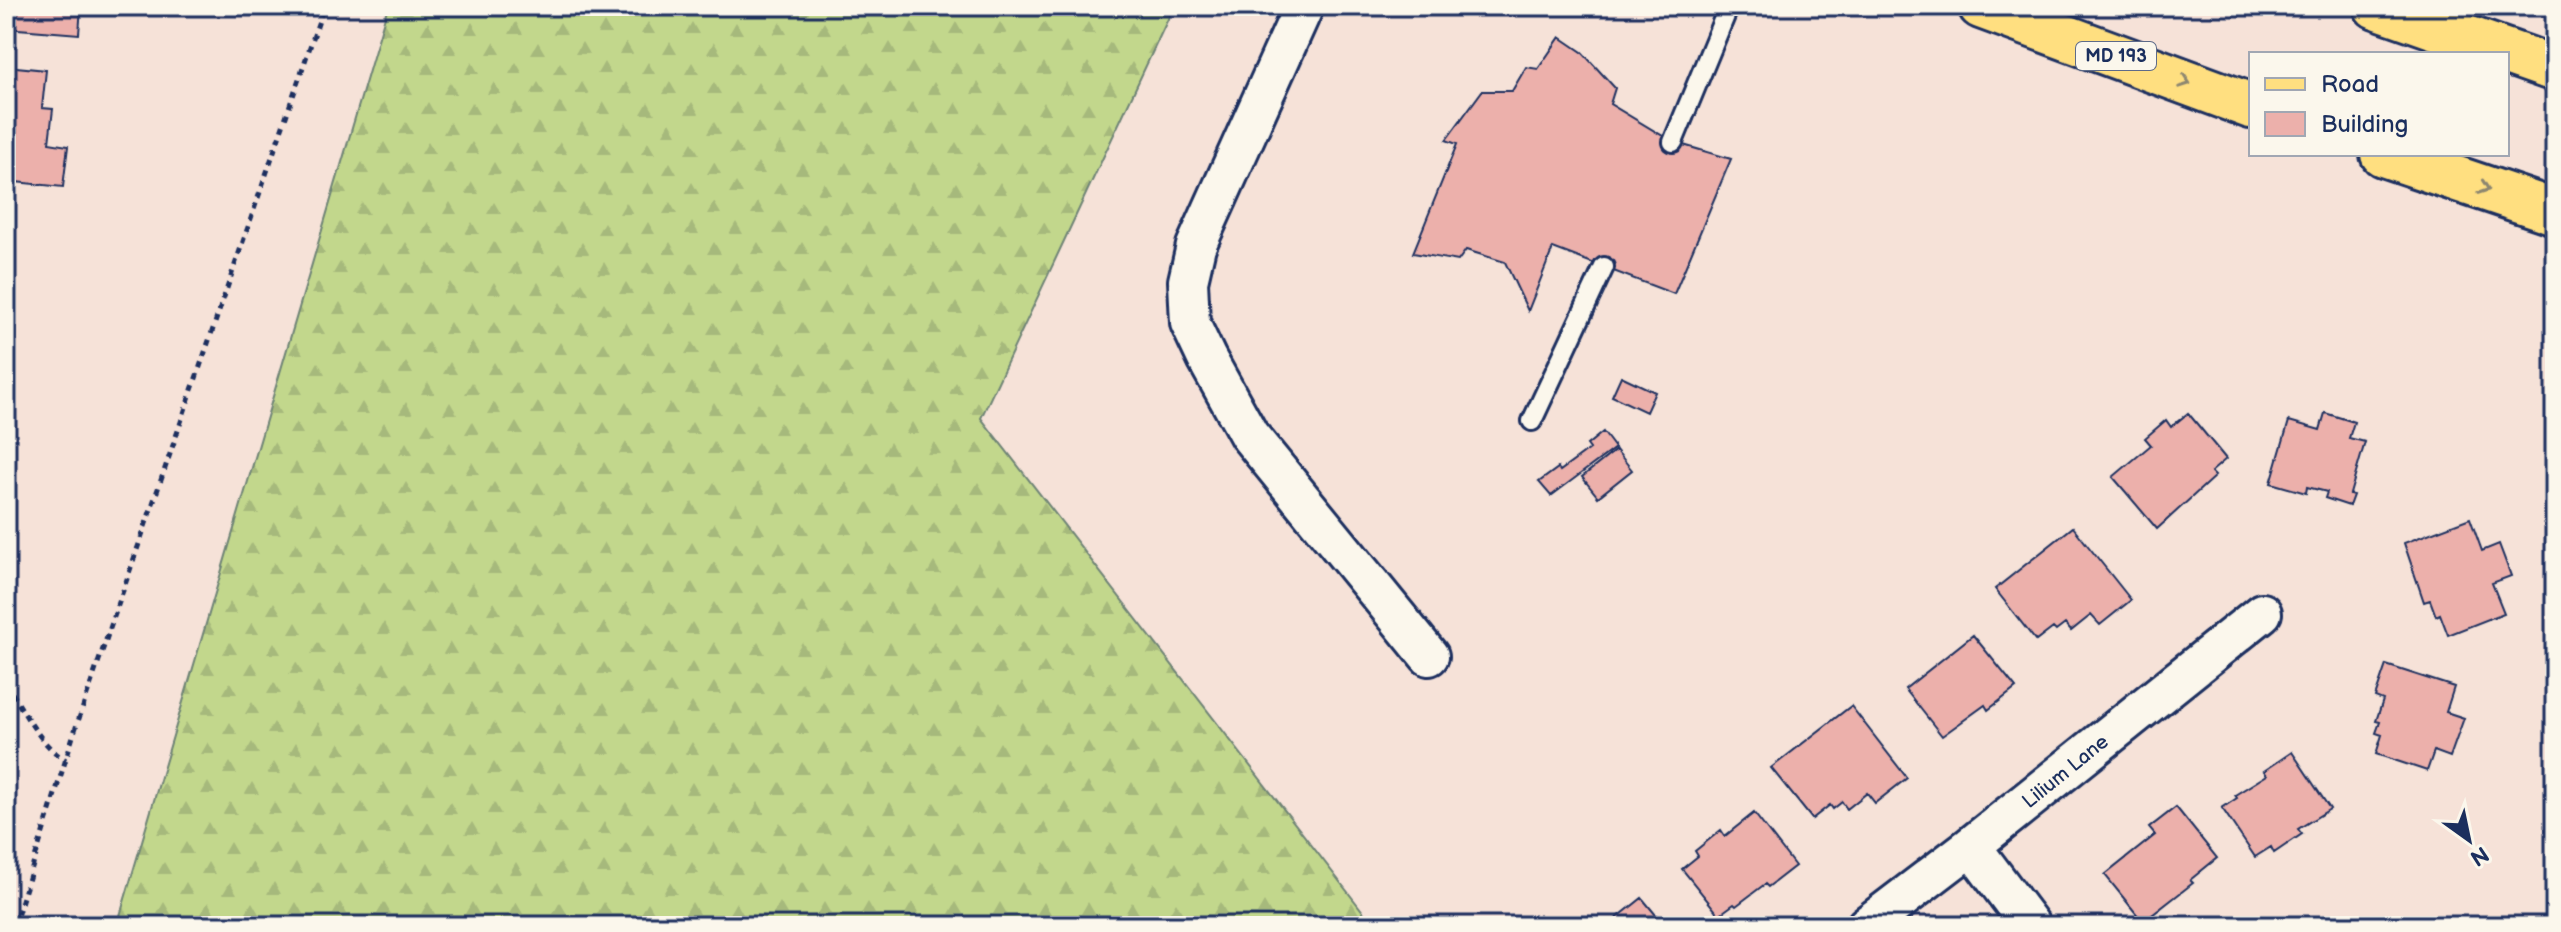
<svg xmlns="http://www.w3.org/2000/svg" width="2561" height="932" font-family="'Balsamiq Sans',sans-serif">
	<style>
		.forest { fill: url(#forest-firs); stroke: #6e8375; stroke-width: 2 }
		.building { fill: #ecb0ab; stroke: #1b2f5e; stroke-width: 2 }
		.lines { fill: none; stroke-linecap: round; stroke-linejoin: round }
		.service-casing { stroke: #1b2f5e; stroke-width: 24 }
		.minor-casing { stroke: #1b2f5e; stroke-width: 44 }
		.primary-casing { stroke: #1b2f5e; stroke-width: 50 }
		.path { stroke: #1b2f5e; stroke-width: 5; stroke-dasharray: 6 6; stroke-linecap: butt }
		.service { stroke: #fbf7ec; stroke-width: 18 }
		.minor { stroke: #fbf7ec; stroke-width: 38 }
		.primary { stroke: #ffdf80; stroke-width: 44 }
		.oneway { stroke: #8d876f }
		.labels { text-anchor: middle; stroke-width: 8; stroke-linejoin: round; paint-order: stroke }
		.shield { fill: #fbf7ec; stroke: #5e6b89; stroke-width: 2 }
		.shield-label { font-size: 18px; font-weight: bold; fill: #1b2f5e }
		.street-label { font-size: 20px; fill: #1b2f5e; stroke: #fbf7ec }
	</style>
	<defs>
		<pattern id="forest-firs" width="22" height="20" patternUnits="userSpaceOnUse" patternTransform="scale(2)"><rect width="22" height="20" fill="#c2d78c"/><path d="M5 1l3.5 6h-7zM16 11l3.5 6h-7z" fill="#a6b97b"/></pattern>
	</defs>
	<rect width="100%" height="100%" fill="#f6e2d8"/>
	<filter id="ink" filterUnits="userSpaceOnUse"><feTurbulence type="fractalNoise" baseFrequency=".0125" numOctaves="2"/><feDisplacementMap in="SourceGraphic" scale="16" xChannelSelector="R" yChannelSelector="G"/><feConvolveMatrix kernelMatrix="1 2 1 2 8 2 1 2 1" color-interpolation-filters="sRGB"/></filter>
	<g filter="url(#ink)">
		<!-- forest -->
		<path class="forest" d="M388 6H1174L981 418 1374 926H117Z"/>
		<!-- building -->
		<path class="building" d="M6 6H81L79 34 6 28Z
			M1560 37 1582 52 1615 88 1610 104 1673 142 1731 159 1674 294 1553 248 1528 311 1505 262 1466 250 1458 261 1413 253 1457 144 1446 140 1482 91H1512L1526 67 1538 69Z
			M6 66 46 70 42 108 53 109 49 143 68 146 63 187 6 181Z
			M1621 376 1655 392 1646 412 1612 396Z
			M2188 413 2226 459 2211 472 2215 476 2157 529 2113 477 2151 445 2145 438 2166 420 2171 427Z
			M2325 413 2354 422 2349 438 2365 442 2350 494 2353 495 2349 506 2325 498 2327 492 2307 487 2306 493 2271 483 2289 421 2320 430Z
			M1603 432 1615 448 1551 496 1539 482 1558 468 1560 471 1590 449 1587 445Z
			M1616 450 1632 470 1598 497 1582 477Z
			M2470 518 2482 551 2499 544 2511 576 2492 583 2504 613 2448 635 2440 614 2436 616 2430 600 2424 602 2404 543Z
			M2073 527 2131 600 2100 625 2091 615 2071 631 2065 624 2056 631 2053 628 2036 641 1995 589Z
			M1973 635 2016 688 1988 710 1985 705 1942 736 1905 689Z
			M2386 665 2454 687 2446 712 2464 718 2450 757 2434 751 2427 771 2376 754 2382 735 2376 733 2380 722 2376 721 2383 700 2375 697Z
			M1851 706 1907 778 1875 803 1867 793 1847 809 1842 802 1833 809 1830 805 1812 819 1771 768Z
			M2292 752 2330 809 2298 829 2302 834 2274 853 2271 847 2255 857 2222 808 2237 798 2235 795 2267 775 2264 771Z
			M2176 807 2217 858 2190 880 2193 883 2143 922 2105 875 2155 835 2149 828Z
			M1754 813 1795 866 1768 887 1765 884 1736 906 1734 904 1719 915 1682 869 1698 856 1695 851 1721 830 1725 836Z
			M1642 898 1665 926H1607Z"/>
		<g class="lines">
			<!-- service casing -->
			<g class="service-casing">
				<path id="service" d="M1673 142 1729 6
					M1532 421 1604 267"/>
			</g>
			<!-- minor casing -->
			<g class="minor-casing">
				<path id="minor" d="M1304 6 1196 246 1188 281 1190 323 1207 359 1249 435 1429 656
					M1971 846 2031 926
					M1866 926 1971 846 2262 613"/>
			</g>
			<!-- primary casing -->
			<g class="primary-casing">
				<path id="primary" d="M1981 6 2251 106
					M2376 6 2555 69
					M2383 154 2555 212"/>
			</g>
			<!-- path -->
			<path class="path" d="M6 683C21 707 41 747 66 760
				M14 926 74 733 324 6"/>
			<!-- service -->
			<use href="#service" class="service"/>
			<!-- minor -->
			<use href="#minor" class="minor"/>
			<!-- primary -->
			<use href="#primary" class="primary"/>
		</g>
		<!-- one-way arrows -->
		<defs><path id="oneway-chevron" d="M-2-3.5L2.5 0L-2 3.5" fill="none" stroke-width="1.6" stroke-linecap="round" stroke-linejoin="round" transform="scale(2)"/></defs>
		<g class="oneway">
			<use href="#oneway-chevron" transform="translate(2185 82) rotate(20)"/>
			<use href="#oneway-chevron" transform="translate(2484 188) rotate(19)"/>
		</g>
	</g>
	<g class="labels">
		<!-- shield labels -->
		<rect class="shield" x="2076" y="42" width="80" height="28" rx="6"/>
		<g class="shield-label">
			<text x="2116" y="62">MD 193</text>
		</g>
		<!-- street labels -->
		<g class="street-label">
			<text transform="translate(2065 771) rotate(-39)" y="7">Lilium Lane</text>
		</g>
	</g>
	<!-- margin -->
	<rect width="2561" height="932" fill="none" stroke="#fbf7ec" stroke-width="32"/>
	<rect x="16" y="16" width="2529" height="900" fill="none" stroke="#1b2f5e" stroke-width="3" filter="url(#ink)"/>
	<!-- legend -->
	<rect x="2249" y="52" width="260" height="104" fill="#fbf7ec" stroke="#a1a7b3" stroke-width="2"/>
	<rect x="2265" y="78" width="40" height="12" fill="#ffdf80" stroke="#a1a7b3" stroke-width="2"/>
	<text x="2321" y="92" font-size="24" fill="#1b2f5e">Road</text>
	<rect x="2265" y="112" width="40" height="24" fill="#ecb0ab" stroke="#a1a7b3" stroke-width="2"/>
	<text x="2321" y="132" font-size="24" fill="#1b2f5e">Building</text>
	<!-- north arrow -->
	<g transform="translate(2469 840) rotate(147)" stroke="#fbf7ec" stroke-width="6" paint-order="stroke">
	<path d="M0-6L14 30L0 20L-14 30Z" fill="#1b2f5e"/>
	<text y="-12" font-size="22" font-weight="bold" text-anchor="middle" fill="#1b2f5e">N</text>
	</g>
</svg>
